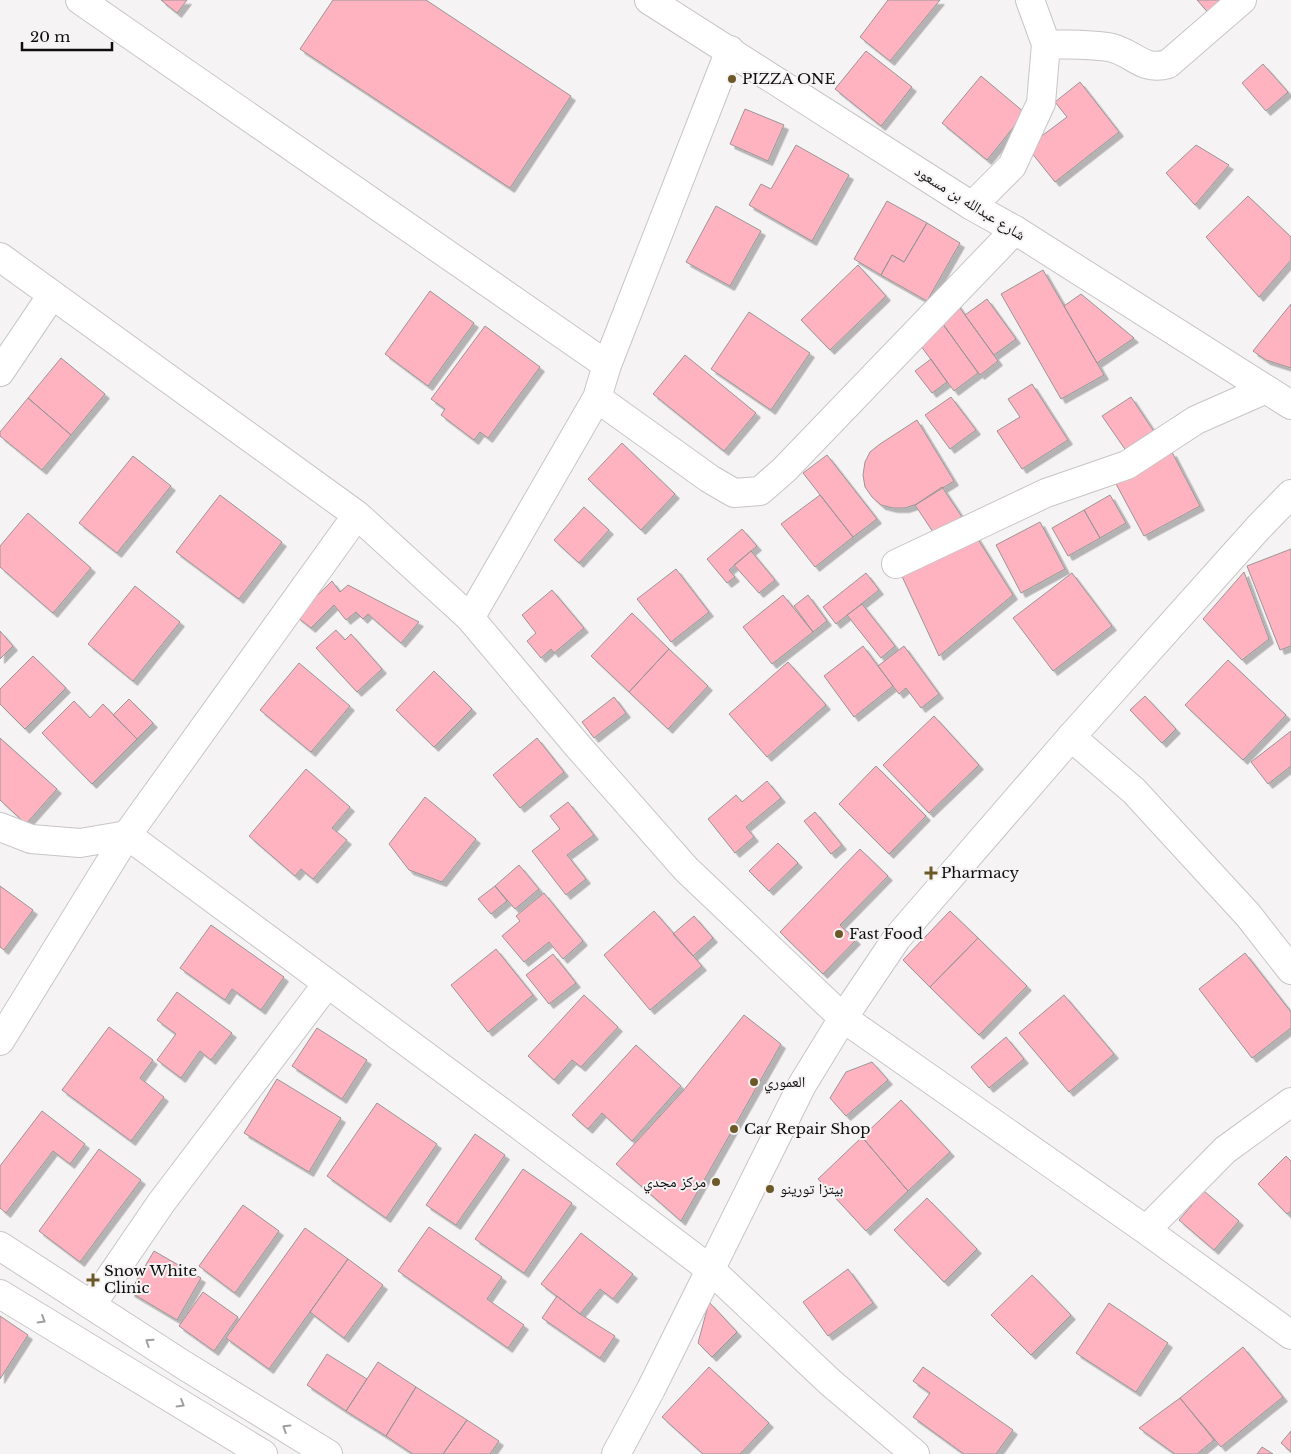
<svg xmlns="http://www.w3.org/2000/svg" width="1291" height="1454" font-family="'Libre Baskerville','Noto Naskh Arabic',serif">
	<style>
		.building { fill: #ffb2c0; stroke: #999696; filter: url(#shadow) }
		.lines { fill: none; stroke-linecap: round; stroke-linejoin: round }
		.street-casing { stroke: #c8c5c6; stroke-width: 30 }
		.secondary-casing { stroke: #c8c5c6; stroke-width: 30 }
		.street { stroke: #fff; stroke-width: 28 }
		.secondary { stroke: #fff; stroke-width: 28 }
		.oneway { stroke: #9f9f9f }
		.poi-dot { fill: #6d5928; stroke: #f6f3f4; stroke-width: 2 }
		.labels { text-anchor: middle; stroke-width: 4; stroke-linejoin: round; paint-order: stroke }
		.poi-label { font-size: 15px; fill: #0f0e0f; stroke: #f6f3f4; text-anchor: start }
		.street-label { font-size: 15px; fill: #0f0e0f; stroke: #f6f3f4 }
	</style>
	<defs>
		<filter id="shadow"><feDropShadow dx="4.5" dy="4.5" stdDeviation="0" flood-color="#0004"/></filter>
	</defs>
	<rect width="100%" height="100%" fill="#f6f3f4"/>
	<!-- building -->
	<path class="building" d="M161 0H187L177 13Z
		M333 0H426L571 96 510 188 300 49Z
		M888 0H940L890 61 860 37Z
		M1197 0H1230L1212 17Z
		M866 51 912 87 881 126 835 89Z
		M1263 64 1288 92 1266 111 1242 83Z
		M981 76 1025 113 987 160 942 123Z
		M1080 82 1119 132 1055 182 1027 147 1067 117 1055 102Z
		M745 109 784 125 768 161 730 144Z
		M796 145 849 175 812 241 749 205 761 184 771 189Z
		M1196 145 1229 165 1195 205 1166 173Z
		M1248 196 1291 237V260L1259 297 1206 237Z
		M887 201 927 223 904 262 892 255 881 275 854 259Z
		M716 206 761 231 730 286 686 262Z
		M927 223 960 243 927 301 881 275 892 255 904 262Z
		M858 265 886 296 830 350 801 320Z
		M1043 270 1104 375 1061 399 1001 294Z
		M430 291 474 323 428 386 385 354Z
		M1081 294 1134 338 1097 363 1064 306Z
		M987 299 1016 339 994 355 965 315Z
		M955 301 998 361 980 375 936 315Z
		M1291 304V368L1266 360 1253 351Z
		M749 312 810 353 771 410 711 369Z
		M943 324 978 373 954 391 918 342Z
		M485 326 540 367 488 438 480 432 474 440 441 415 445 409 431 399Z
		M685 355 756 413 724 451 653 394Z
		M61 358 105 394 71 435 28 398Z
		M931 359 947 382 932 393 915 371Z
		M1032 384 1068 440 1022 469 997 431 1020 417 1008 399Z
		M951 397 976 430 950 449 925 415Z
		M1131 397 1157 436 1129 455 1102 416Z
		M28 398 71 435 42 470 0 436V432Z
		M917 420 954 481 917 504 905 508H893L881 505 872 497 865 487 863 475 865 462 870 452 880 444Z
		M622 443 675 494 641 530 588 479Z
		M1172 452 1200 506 1144 536 1115 482Z
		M827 455 877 519 853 537 803 473Z
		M133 456 171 486 117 553 79 523Z
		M942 487 962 517 935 535 915 505Z
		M220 495 282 542 239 599 176 552Z
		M820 495 853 537 815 567 781 524Z
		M1110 495 1126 523 1100 538 1084 510Z
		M584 507 609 530 579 563 554 540Z
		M1084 510 1100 538 1068 556 1052 528Z
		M28 513 91 568 53 613 0 567V546Z
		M1040 522 1065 569 1021 593 996 545Z
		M742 529 757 546 729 570 735 577 727 583 707 559Z
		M974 533 1013 595 939 656 900 572Z
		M1291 549V646L1280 650 1247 566Z
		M751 551 775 580 759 593 734 565Z
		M676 569 709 612 671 642 637 599Z
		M1244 572 1269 639 1242 660 1203 619Z
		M866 573 879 590 836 624 823 607Z
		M1072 573 1112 626 1053 671 1013 618Z
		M332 581 340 592 348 585 419 622 401 643 368 614 363 619 356 612 346 620 334 605 311 628 296 616Z
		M135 586 180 622 133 681 88 644Z
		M552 590 584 628 554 653 551 649 541 658 527 641 536 633 522 615Z
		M783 595 813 632 772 664 743 627Z
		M808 595 827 621 813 632 794 606Z
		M862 604 895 646 881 658 847 615Z
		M632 613 669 649 629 692 591 656Z
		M336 630 345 640 351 634 382 669 357 692 316 648Z
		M0 631 13 646 0 659Z
		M863 646 893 686 854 717 824 676Z
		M904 646 939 694 921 708 906 688 899 694 878 666Z
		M669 649 708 686 668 729 629 692Z
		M33 656 66 688 25 729 0 704V689Z
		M1228 660 1286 715 1243 760 1185 705Z
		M788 662 826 705 767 757 729 714Z
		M299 663 350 706 311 752 260 710Z
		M434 671 472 709 434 747 396 710Z
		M1145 696 1176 729 1162 743 1130 710Z
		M614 697 626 713 594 738 582 722Z
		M129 699 153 723 137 739 113 715Z
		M74 701 90 718 103 704 137 739 92 784 42 733Z
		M934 716 979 765 929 813 883 765Z
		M1291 731V766L1268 784 1251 762Z
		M0 738 57 789 26 824 0 800Z
		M537 738 564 772 520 808 493 775Z
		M876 766 926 816 889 854 839 804Z
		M306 769 350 807 332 828 347 840 313 879 301 869 295 876 249 836Z
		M767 781 781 798 746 827 754 837 735 853 708 819 736 795 742 802Z
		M425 797 476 839 442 882 409 870 389 844Z
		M568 802 594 835 567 855 586 879 566 895 532 851 560 829 550 816Z
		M815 812 842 845 831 854 804 821Z
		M778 843 798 863 769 891 749 871Z
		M860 849 888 876 840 925 856 940 823 974 780 932Z
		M519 865 539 889 515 909 495 886Z
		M0 886 33 910 4 950 0 947Z
		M495 886 507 901 491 914 478 899Z
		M544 893 583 941 563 959 549 942 524 962 502 936 520 921 516 916Z
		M654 911 702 966 650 1010 604 955Z
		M950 911 978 938 930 987 903 960Z
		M694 916 713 938 693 956 673 934Z
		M211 925 284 977 261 1010 232 989 225 1000 180 968Z
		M978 938 1027 986 979 1035 930 987Z
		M496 949 533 995 488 1032 451 985Z
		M1245 953 1291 1012V1028L1252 1058 1199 989Z
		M553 954 576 983 549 1004 526 975Z
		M177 992 232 1033 211 1060 200 1051 181 1078 157 1060 176 1034 157 1020Z
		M584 995 618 1027 581 1067 572 1060 554 1080 528 1056Z
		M1064 995 1114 1054 1069 1092 1019 1033Z
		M744 1015 781 1044 681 1221 616 1164 683 1091Z
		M109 1027 153 1060 140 1078 164 1097 131 1141 62 1090Z
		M317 1028 367 1060 342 1099 292 1066Z
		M1006 1037 1024 1059 989 1088 971 1067Z
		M636 1045 681 1086 632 1141 602 1113 588 1129 572 1115Z
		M872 1062 888 1080 846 1116 830 1098 846 1072Z
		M277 1079 341 1118 309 1172 244 1133Z
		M901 1100 950 1152 908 1191 862 1137Z
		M377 1103 437 1144 386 1218 327 1176Z
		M42 1111 85 1144 70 1164 53 1151 6 1213 0 1208V1166Z
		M475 1134 505 1155 456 1225 426 1205Z
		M862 1137 908 1191 866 1231 818 1179Z
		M99 1149 141 1180 80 1262 39 1231Z
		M1286 1156 1291 1161V1211L1287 1214 1258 1184Z
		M523 1169 572 1203 524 1273 475 1239Z
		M1204 1191 1239 1221 1214 1250 1179 1220Z
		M927 1198 977 1249 944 1282 894 1230Z
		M243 1205 279 1231 235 1293 199 1266Z
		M429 1227 502 1277 487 1299 524 1325 508 1348 398 1271Z
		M305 1228 348 1259 269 1369 226 1338Z
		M581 1233 633 1274 613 1299 600 1289 580 1314 541 1284Z
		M154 1251 201 1278 177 1320 130 1292Z
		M348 1259 383 1285 344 1338 310 1312Z
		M848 1269 873 1303 828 1336 803 1302Z
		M1032 1275 1071 1315 1031 1355 991 1315Z
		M203 1292 238 1317 214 1351 179 1326Z
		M557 1296 580 1314 615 1336 600 1358 542 1318Z
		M709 1302 737 1332 712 1357 698 1343Z
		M1109 1303 1168 1343 1136 1392 1076 1353Z
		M0 1316 28 1335 0 1379Z
		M1243 1347 1283 1397 1221 1447 1180 1398Z
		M327 1354 367 1379 346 1411 307 1385Z
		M378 1362 416 1387 386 1436 346 1411Z
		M709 1367 769 1423 740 1454H703L662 1417Z
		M923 1367 1013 1430 996 1454H964L913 1417 930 1393 913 1381Z
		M416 1387 467 1420 443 1454H413L386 1436Z
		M1180 1398 1214 1440 1197 1454H1175L1139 1428Z
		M467 1420 499 1441 490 1454H443Z
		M1291 1431V1452L1281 1443Z
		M1262 1447 1273 1454H1257Z"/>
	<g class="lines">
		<!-- street casing -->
		<g class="street-casing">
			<path id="street" d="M80 0 607 365
				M1046 44C1066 45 1088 44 1108 47 1133 51 1141 72 1168 64L1242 0
				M972 206 1012 166 1041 103 1046 44 1030 0
				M0 257 357 515 470 618 576 744 686 869 843 1018 1146 1230 1291 1335
				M0 372 52 295
				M597 398 710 479 734 493 760 491 784 470 1015 230
				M896 564 1046 493 1127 465 1196 420 1264 390
				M470 618 597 398 607 365 730 50
				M1071 737 1134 791 1248 915 1291 970
				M0 827 31 839 80 843 127 835 519 1125 711 1270 831 1383 915 1454
				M0 1041 127 835 357 515
				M1146 1230 1225 1150 1291 1102
				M92 1304 161 1203 327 984"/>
		</g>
		<!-- secondary casing -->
		<g class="secondary-casing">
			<path id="secondary" d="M649 0 972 206 1015 230 1291 405
				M0 1246 182 1364 328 1454
				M0 1294 263 1454
				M616 1454 651 1389 802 1085 843 1018 897 938 1071 737 1258 528 1291 494"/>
		</g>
		<!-- street -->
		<use href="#street" class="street"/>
		<!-- secondary -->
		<use href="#secondary" class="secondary"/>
	</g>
	<!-- one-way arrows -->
	<defs><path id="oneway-chevron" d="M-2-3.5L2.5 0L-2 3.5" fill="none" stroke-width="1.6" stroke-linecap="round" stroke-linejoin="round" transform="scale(1.25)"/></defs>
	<g class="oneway">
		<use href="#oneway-chevron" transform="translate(42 1320) rotate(31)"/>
		<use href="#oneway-chevron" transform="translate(149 1342) rotate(-146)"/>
		<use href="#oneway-chevron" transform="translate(181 1404) rotate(31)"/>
		<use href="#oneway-chevron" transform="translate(286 1428) rotate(-148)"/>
	</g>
	<!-- markers -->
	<g class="poi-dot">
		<circle cx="732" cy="79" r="5"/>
		<path d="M928.5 865.5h5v5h5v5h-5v5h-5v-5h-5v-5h5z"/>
		<circle cx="839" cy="934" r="5"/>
		<circle cx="754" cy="1082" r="5"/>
		<circle cx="734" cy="1129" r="5"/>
		<circle cx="716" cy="1182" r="5"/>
		<circle cx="770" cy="1189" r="5"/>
		<path d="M90.5 1272.5h5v5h5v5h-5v5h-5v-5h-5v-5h5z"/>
	</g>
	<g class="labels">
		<!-- poi labels -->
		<g class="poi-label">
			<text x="742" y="84">PIZZA ONE</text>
			<text x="941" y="878">Pharmacy</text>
			<text x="849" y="939">Fast Food</text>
			<text x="764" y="1087">العموري</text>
			<text x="744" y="1134">Car Repair Shop</text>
			<text x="706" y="1187" text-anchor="end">مركز مجدي</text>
			<text x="780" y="1194">بيتزا تورينو</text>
			<text x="104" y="1276">Snow White<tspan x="104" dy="17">Clinic</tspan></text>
		</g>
		<!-- street labels -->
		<g class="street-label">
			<text transform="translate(970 203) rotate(32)" y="5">شارع عبدالله بن مسعود</text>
		</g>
	</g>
	<!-- scale -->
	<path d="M22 42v8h90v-8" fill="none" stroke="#0f0e0f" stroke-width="2.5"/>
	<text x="30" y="42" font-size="15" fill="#0f0e0f" stroke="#f6f3f4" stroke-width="4" paint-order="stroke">20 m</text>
</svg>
